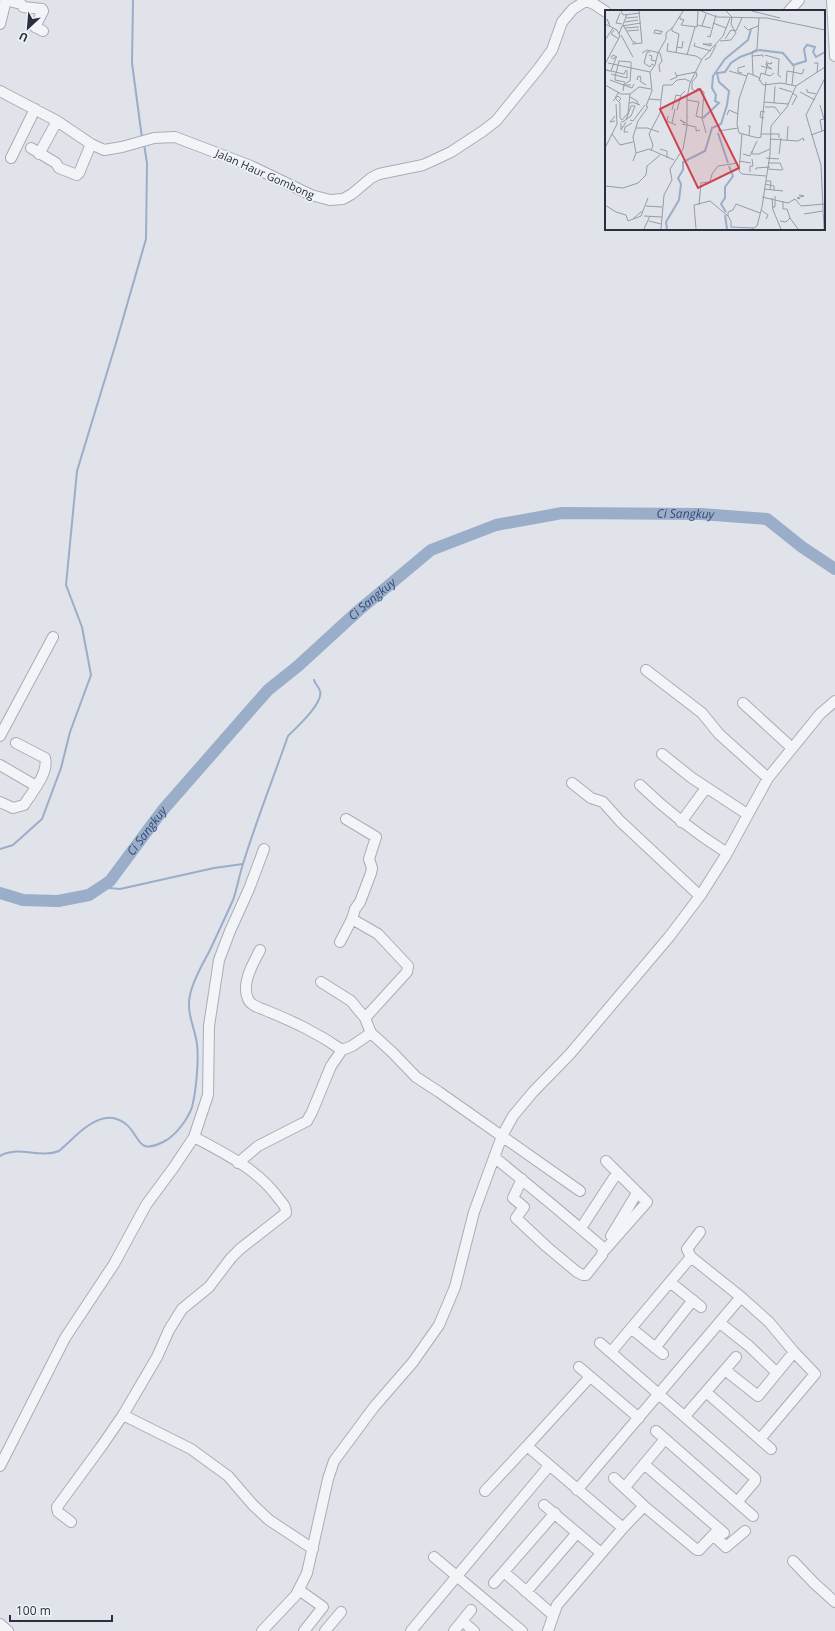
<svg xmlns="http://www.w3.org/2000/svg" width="835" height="1631" font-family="'Open Sans',sans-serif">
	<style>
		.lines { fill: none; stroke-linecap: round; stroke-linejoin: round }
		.stream { stroke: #9aadc9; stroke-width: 2 }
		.river { stroke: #9aadc9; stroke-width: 12 }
		.minor-casing { stroke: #a9adb6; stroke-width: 12 }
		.minor { stroke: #f2f4f7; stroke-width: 10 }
		.labels { text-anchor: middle; stroke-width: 3.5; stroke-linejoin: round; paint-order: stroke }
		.street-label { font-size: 11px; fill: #282f40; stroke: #eff2f6 }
		.water-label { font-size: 12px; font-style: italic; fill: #324b75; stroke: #eff2f6 }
		.inset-river { fill: none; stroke: #9aadc9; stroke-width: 2 }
		.inset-road { fill: none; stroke: #969ba5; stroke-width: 1 }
		.view { fill: #cf434e; fill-opacity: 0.15; stroke: #cf434e; stroke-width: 2 }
		.inset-edge { fill: none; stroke: #282f40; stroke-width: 2 }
	</style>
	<rect width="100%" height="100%" fill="#e0e3e9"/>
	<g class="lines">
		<!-- stream -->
		<path class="stream" d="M133 0 132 63 142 138
			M0 849 13 845 42 819 61 768 70 732 91 675 82 627 66 585 77 471 116 343 146 239 147 163 144 144
			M104 885 109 888 120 889 214 868 243 864
			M0 1156C17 1145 40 1159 59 1151 62 1149 65 1145 68 1143 79 1132 97 1115 113 1118 144 1125 130 1160 165 1141 176 1135 188 1119 192 1107 196 1092 199 1060 197 1044 195 1028 186 1013 190 995 193 980 202 965 209 952 217 935 225 918 233 900 237 889 239 876 243 864 256 821 273 779 288 736 296 728 324 703 320 691 319 687 315 684 314 680"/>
		<!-- river -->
		<path class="river" id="s1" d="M0 893 23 900 58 901 89 895 110 881 162 811 268 690 298 666 358 611 431 550 496 525 562 513 701 514 767 519 802 547 835 569"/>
		<!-- minor casing -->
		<g class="minor-casing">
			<path id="minor" d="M5 0 21 4 23 7 42 9 43 11 35 27 43 31
				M832 0 835 56
				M789 11 799 0
				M0 24 6 0
				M0 91 57 121 91 144 104 150 122 147 154 138 175 137 251 166 311 195 330 200 343 199 352 194 371 178 379 174 423 165 434 160 451 152 483 131 496 121 539 68 552 50 562 22 573 9 584 2H589L594 4 606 12
				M31 148 56 163 59 168 77 175 79 173 91 144
				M39 154 57 121
				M11 158 35 109
				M646 670 702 713 719 734 768 778
				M743 703 792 748
				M0 736 53 637
				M662 754 692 778 747 814
				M0 765 36 786
				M572 783 591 798 603 802 620 821 700 896
				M640 785C668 812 694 832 727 853
				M0 802 13 808 24 805C32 792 49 773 45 758L16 743
				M346 819 376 837 369 859 372 868 371 873 360 902 355 909 352 919
				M681 822 706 788
				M340 942 352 919 378 934 408 966 407 972 365 1018 371 1033 392 1052 416 1077 439 1092 580 1191
				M260 950C253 964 241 983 248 999 250 1005 260 1008 265 1010 294 1022 316 1032 342 1050L352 1046 371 1033
				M321 982 351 1001 365 1018
				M194 1137C224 1153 259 1170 279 1199 283 1204 286 1206 286 1213L240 1249 231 1258 209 1287 182 1309 169 1330 157 1357 123 1415 191 1449 228 1476 253 1505 269 1520 313 1549
				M494 1157C530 1186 566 1216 601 1246L603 1249 602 1255 586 1275H583L577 1272 547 1247 516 1218 524 1207 513 1198 522 1179
				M238 1163 258 1146 307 1121 312 1112 331 1066 342 1050
				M581 1228 617 1173
				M700 1232 687 1249 691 1257 741 1297 769 1322 794 1352 815 1374 760 1439
				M611 1236 637 1193
				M603 1252 647 1202 606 1161
				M670 1282 701 1307
				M720 1323 749 1346 776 1372
				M631 1328 663 1354
				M600 1343 755 1478V1481L737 1502
				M655 1348 693 1300
				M611 1352 691 1257
				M579 1367 639 1418
				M725 1370 758 1396 794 1352
				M706 1392 771 1449
				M685 1416 736 1357
				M656 1431 753 1516
				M527 1446 590 1377
				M644 1464 724 1533
				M0 1466 65 1338 114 1264 146 1205 174 1167 194 1137 208 1095 209 1026 219 960 230 931 249 889 264 849
				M614 1478 644 1506 697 1550H699L719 1529
				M625 1487 665 1439
				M577 1490 741 1297
				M485 1491 527 1446 623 1528
				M544 1505 601 1553
				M71 1522 58 1512 57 1507 101 1447 123 1415
				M713 1535 726 1547 745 1531
				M434 1557 522 1631
				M793 1561 814 1583 835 1602
				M504 1572 553 1615
				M494 1583 555 1513
				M299 1590 323 1607 304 1631
				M526 1592 577 1533
				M462 1621 474 1631
				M0 1624 8 1631
				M262 1631 296 1595 307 1573 328 1479 334 1461 374 1407 413 1362 439 1325 455 1287 474 1212 502 1136 513 1116 533 1092 570 1054 669 937 700 896 726 855 768 778 820 714 835 701
				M325 1631 341 1612
				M411 1631 549 1466
				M454 1631 471 1610
				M548 1631 557 1605 623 1528 644 1506"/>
		</g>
		<!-- minor -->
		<use href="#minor" class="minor"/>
	</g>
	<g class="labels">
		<!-- street labels -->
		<g class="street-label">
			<text transform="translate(265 174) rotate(24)" y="4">Jalan Haur Gombong</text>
		</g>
		<!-- water labels -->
		<g class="water-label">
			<text dy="4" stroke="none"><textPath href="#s1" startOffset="839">Ci Sangkuy</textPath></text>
			<text dy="4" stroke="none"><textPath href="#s1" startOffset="502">Ci Sangkuy</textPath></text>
			<text dy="4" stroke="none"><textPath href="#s1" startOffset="178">Ci Sangkuy</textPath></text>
		</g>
	</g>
	<!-- overview -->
	<g transform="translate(605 10)">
		<rect width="220" height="220" fill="#e0e3e9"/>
		<path class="inset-river" d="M98 108 114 93 110 91 111 85 107 78 108 66 120 49 143 30 146 19M113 123 123 153M121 202 116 194 120 188V177L128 166 124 156M120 205 122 219M62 219 61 212 74 190 76 174 73 168 78 160V152L100 141 107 118 116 114 122 95 124 81 114 72 112 63 120 62 126 53 135 47 154 40 178 43 188 55 201 51 199 39 202 35 210 37 208 42 211 47 220 42"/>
		<path class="inset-road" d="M16 1 18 5 35 3M96 1 112 7 162 8 220 20M147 1 175 8M15 3 11 13 17 14M22 4 18 15 28 32H31M75 6V9L79 10 76 15 92 17 93 1M21 8 33 7M20 12 33 10M108 13 121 18M0 14 12 20 15 26 0 54M4 14 2 9 5 16M92 15 106 18M97 16 101 4M139 16 143 20 153 16M20 18 34 17M67 18V21L74 24 71 42M9 20 6 24 14 29M22 21 34 20M56 21V24L49 23 50 20H51L54 21H56L58 22M14 24 17 16 36 13M16 25 28 47M102 26 105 27 111 5M120 29 126 20 131 21 137 8M0 30 8 18M115 31 126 30 131 23 126 14 127 7 121 1M63 33 62 41 91 46 97 50M90 33 89 36 106 41M27 34 37 33 34 1M106 34H98L106 36V33M72 37 77 38 78 31M45 42H42L39 53 45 57 47 54 50 56M37 43 42 40 55 43 57 51 54 55 55 62M44 45 47 46 46 50 51 51M82 45 90 17M160 45 174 49 173 65 176 67M147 46 158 45V47M6 48 8 45 12 47 7 49M100 50 105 47 111 35M3 53 45 62M209 53H213L212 62M156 56 167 59 161 55 162 51M5 61 1 60 6 61 11 48M6 61 19 64 21 60M124 61 142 66M188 62 197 64 199 59M137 63 133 62V58L140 56M6 64 22 68V60M160 64 163 53 165 54H166L167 52 165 54M148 65 147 42 152 39 154 8M71 66 91 62 92 66 87 72V79L90 81 93 78 99 82 97 108 101 123M10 67 14 51 26 52V58M10 67V70L20 72M5 70 27 78 29 74M32 70 33 66 36 67 35 71 41 75M65 70 72 67 70 62M154 71 156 63 165 66 169 63M181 74 182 61 188 62M0 75 16 84H25M17 75 25 71 26 58M187 75 189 56M174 78 187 82M202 79V82L211 84M18 81 19 75H26M14 82 10 88 15 93V108L17 110 23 103 25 84 34 77 46 79M195 82 210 90M187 83 192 86 187 95M25 87 32 91 33 95M44 89 56 90 55 103 44 124 48 135 46 141M56 90 58 75H67L72 70 80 69 86 72M82 90 94 92 91 106 97 108M8 91 13 86 16 89 13 92M159 92 183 94M169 93 170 76M24 94 27 92 35 95M215 95 219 109 215 110 217 121M160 97H170L175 104M67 100 71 85 76 86M72 100 76 85 80 81M122 105 124 100 133 104M63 106 62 111 71 115M159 108 155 107 156 101 160 102M25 110 28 111 40 95M10 111 5 112 10 106M16 112 19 111 23 108 26 106 30 96H26L21 110M16 113V120L21 112M67 113 70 99M80 113 75 110 81 113M77 114 91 117V121L95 120M143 116H145L144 126M31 118H42L54 122M113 121 133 118M23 122H19L20 117 27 113M7 124 15 135 28 132M137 124 134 161 137 164 161 166M156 124 161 72M206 125 220 120M174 128V124H156V127L153 128 134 123 132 114 134 89 143 63 153 67 158 75 176 73 191 76M165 129 193 131 198 128 199 131M182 130 183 116M0 138 12 114 11 94M55 139 62 141V148M147 141V144H154L165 139M31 143 44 139 69 150M138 144 145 146 152 131M174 144 176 128M161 148 174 149M28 151 31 143 28 127 33 111 43 97 41 96 47 81 45 62 50 55 53 43 61 29V23L68 17 78 1M134 151 146 153M163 153H175L178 160M162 159 177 160M151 160V158L165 157M145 162V156H148L147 149M161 171H166L165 180M160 174 169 176V181M0 176 18 178 33 173 41 165 42 156 55 145M159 179 178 181M194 185 199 186 192 188 195 189M157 187 183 193 190 189 196 196 219 194M167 188 168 200 176 219M0 195 11 202 21 205 23 211 36 206 43 188M94 195 96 173 105 172 107 164 113 156 133 153M41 196 57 197M167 197H170V186M156 200 163 205 161 209M199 204 218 201M39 206 57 207M123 206V202L128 200 131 194 155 203M185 208 193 219M28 209 37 201M44 211 56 214M175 211 181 212 185 208 182 199H178V191M39 219 45 206M56 219 59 185 67 170 65 159 78 139 82 116V88L85 73 97 49 118 26 125 8M91 219 89 195 105 191 123 206 126 211V217L148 218M147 219 152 216 157 197 165 144 166 116 182 97 191 76 220 57M219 219 216 155 201 105 220 68"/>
		<path class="view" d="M95 79 134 158 93 178 55 99Z"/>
		<rect width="220" height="220" class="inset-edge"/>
	</g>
	<!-- north arrow -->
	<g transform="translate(28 28) rotate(206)" stroke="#eff2f6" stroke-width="3" paint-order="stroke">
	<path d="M0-3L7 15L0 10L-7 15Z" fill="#282f40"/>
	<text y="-6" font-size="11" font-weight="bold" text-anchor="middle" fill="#282f40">U</text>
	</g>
	<!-- scale -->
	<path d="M10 1615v6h102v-6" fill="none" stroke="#282f40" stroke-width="2"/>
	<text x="16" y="1615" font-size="12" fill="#282f40" stroke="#eff2f6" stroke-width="3" paint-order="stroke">100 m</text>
</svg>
